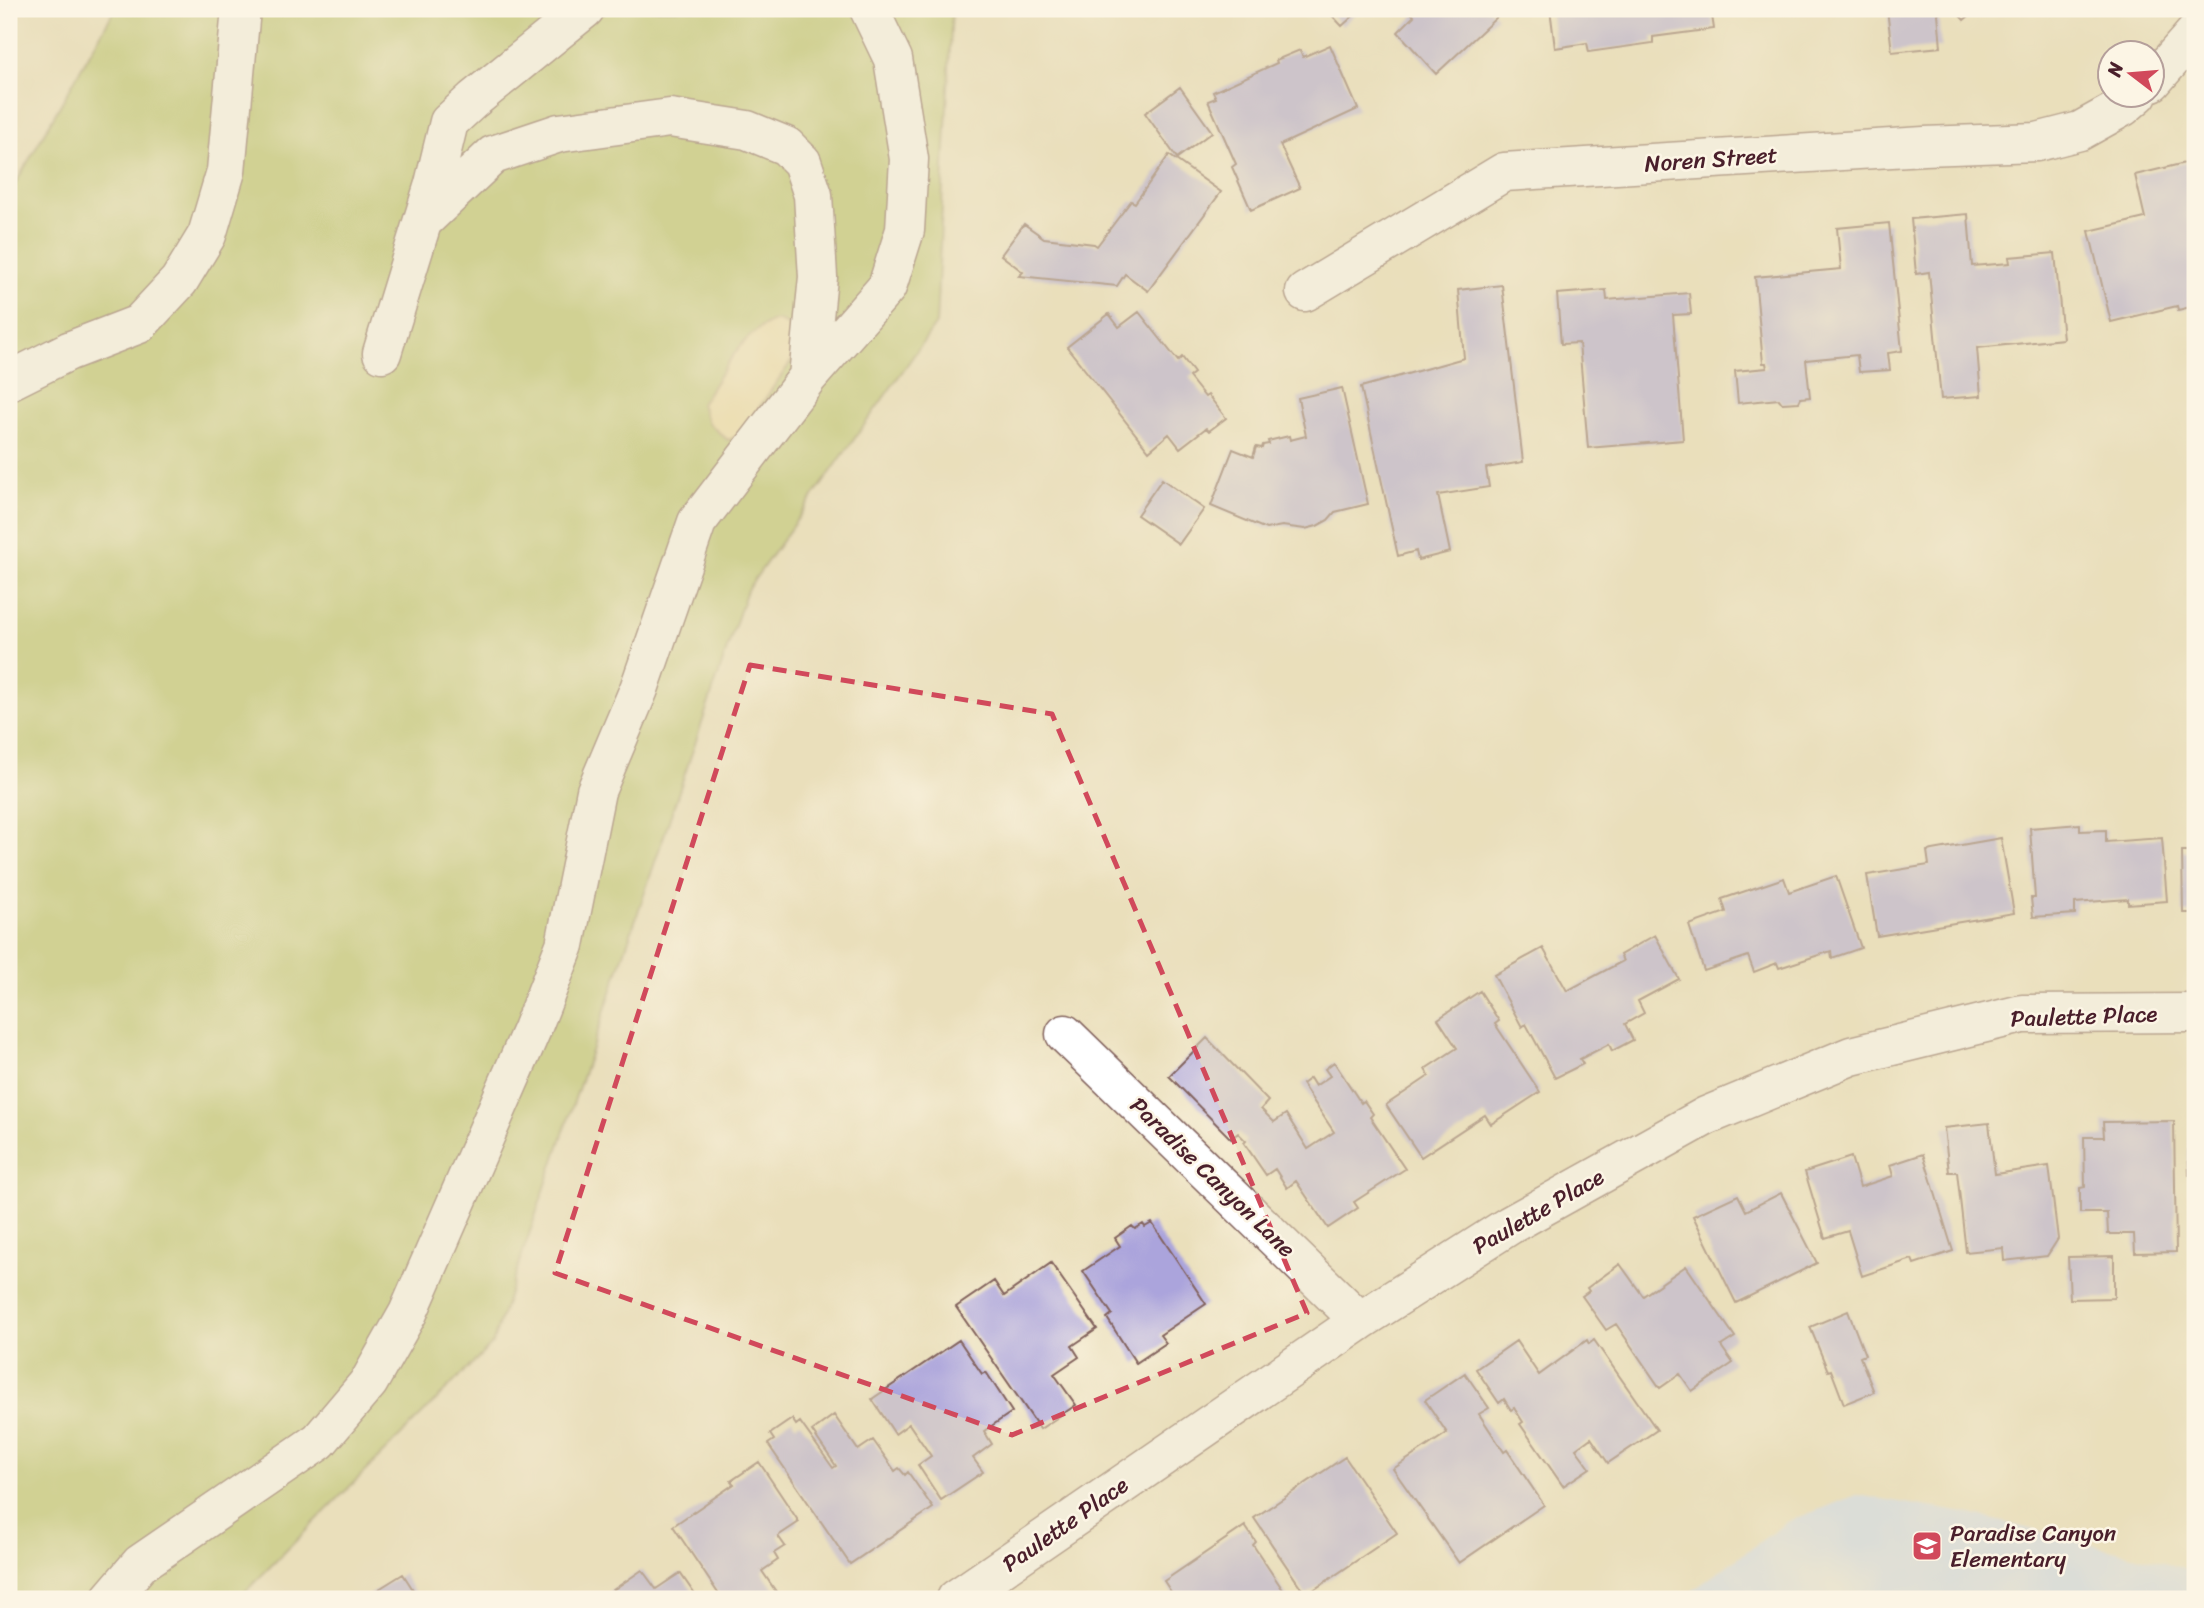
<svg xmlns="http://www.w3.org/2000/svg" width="2204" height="1608" font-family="Sriracha,sans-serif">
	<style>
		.built { fill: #cbdbf9 }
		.green { fill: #b3c163; stroke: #7e7047; stroke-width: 2 }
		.sand { fill: #eeda9e; stroke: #9c7c64; stroke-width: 2 }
		.building { fill: #aba4dc }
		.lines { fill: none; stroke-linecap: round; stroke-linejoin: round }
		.minor-casing { stroke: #82625d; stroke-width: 41 }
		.minor { stroke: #fff; stroke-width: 38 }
		.marked { fill: none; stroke: #d1495b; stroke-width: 5; stroke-dasharray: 14 9; stroke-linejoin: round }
		.labels { text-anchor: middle; stroke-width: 5; stroke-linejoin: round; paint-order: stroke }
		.street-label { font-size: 23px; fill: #4a1f2b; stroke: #fcf5e5 }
		.poi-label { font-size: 23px; fill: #4a1f2b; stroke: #fcf5e5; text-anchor: start }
	</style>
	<rect width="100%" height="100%" fill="#fcf5e5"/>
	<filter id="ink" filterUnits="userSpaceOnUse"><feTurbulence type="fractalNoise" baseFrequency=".0143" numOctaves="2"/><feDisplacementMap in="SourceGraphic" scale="14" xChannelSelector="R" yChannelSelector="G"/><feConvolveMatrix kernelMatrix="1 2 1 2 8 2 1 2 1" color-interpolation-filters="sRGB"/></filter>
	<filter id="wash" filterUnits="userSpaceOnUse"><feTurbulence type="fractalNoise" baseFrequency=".00686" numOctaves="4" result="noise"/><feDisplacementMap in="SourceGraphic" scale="28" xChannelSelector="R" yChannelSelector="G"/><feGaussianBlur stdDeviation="1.57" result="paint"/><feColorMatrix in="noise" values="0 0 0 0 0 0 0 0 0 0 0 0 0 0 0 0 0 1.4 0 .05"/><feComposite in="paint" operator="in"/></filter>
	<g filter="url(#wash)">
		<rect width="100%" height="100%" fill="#eadfbb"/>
		<!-- built -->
		<path class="built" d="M1857 1495 1971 1514 2195 1571V1599H1681L1787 1522Z"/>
		<!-- green -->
		<path class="green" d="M115 9H952L936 324 747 590 492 1344 238 1599H9V195Z"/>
		<!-- sand -->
		<path class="sand" d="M777 320C796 328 796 333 797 353L739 436 728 440 708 423 701 404C721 375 742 330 777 320Z"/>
		<g id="blocks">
			<!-- building -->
			<path class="building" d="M1326 9H1361L1342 26Z
				M1407 9H1490L1497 17 1436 74 1398 32 1414 16Z
				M1550 9H1711L1714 29 1653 37V43L1589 52 1587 43 1555 48Z
				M1887 9H1944L1938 14 1941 47 1892 52Z
				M1954 9H1977L1964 20Z
				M1330 45 1358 109 1280 145 1300 188 1251 210 1232 167 1236 164 1208 101 1216 98 1213 92 1277 63 1276 60 1300 50 1303 57Z
				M1180 87 1212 132 1177 158 1145 113Z
				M1169 155 1221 192 1148 291 1125 274 1117 286 1019 276 1023 272 1001 255 1024 224 1044 238 1094 244 1097 246 1131 201 1135 203Z
				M2189 162 2195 189V306L2178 310 2177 306 2111 322 2089 231 2145 218 2135 175Z
				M1968 214 1972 266 2010 263 2009 257 2055 253 2063 339 1977 348 1981 396 1941 399 1929 272 1916 274 1911 219Z
				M1889 223 1902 351 1888 353 1890 370 1859 372 1857 355 1806 360 1810 397 1801 398 1799 402 1782 403 1779 399 1738 403 1735 371 1767 368 1766 363H1763L1755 277 1841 269 1837 228Z
				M1502 285 1523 462 1486 468 1489 487 1438 495 1450 552 1418 560 1416 551 1398 556 1361 387 1464 358 1458 290Z
				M1606 290 1607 300 1689 293 1691 314 1673 315 1683 440 1588 448 1579 343 1561 344 1557 294Z
				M1139 312 1178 361 1182 357 1194 373 1189 377 1205 397 1208 395 1226 418 1209 431 1206 428 1180 448 1169 434 1149 451 1067 347 1109 314 1119 327Z
				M1342 388 1368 504 1335 512 1328 520 1317 526 1305 529 1282 526 1266 529 1211 506 1233 449 1253 457 1256 447 1262 448 1263 445 1269 444 1268 441 1289 436 1290 440 1306 436 1298 398Z
				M1162 479 1204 509 1179 544 1137 515Z
				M2190 770H2195V800L2190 801Z
				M2080 824V831L2106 830V842L2162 838 2167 901 2128 904V899L2075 903V914L2033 917 2031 898H2035L2030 828Z
				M2001 838 2014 913 1877 936 1867 875 1929 865 1927 851Z
				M2182 851H2195V913H2183Z
				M1836 876 1861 948 1832 958 1831 951 1779 968 1777 963 1754 972 1748 956 1704 971 1689 925 1726 912 1722 899 1784 878 1789 892Z
				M1655 935 1679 979 1638 1001 1644 1013 1625 1024 1633 1040 1612 1051 1609 1044 1580 1059 1583 1064 1555 1078 1526 1024 1522 1027 1494 975 1543 948 1567 991 1623 961 1620 955Z
				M1480 991 1499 1021 1495 1024 1540 1092 1491 1124 1485 1115 1421 1157 1386 1105 1429 1076 1425 1069 1457 1048 1438 1019Z
				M1207 1038 1268 1101 1261 1109 1274 1122 1286 1114 1308 1149 1334 1132 1302 1084 1310 1078 1315 1086 1330 1076 1325 1069 1334 1062 1361 1103 1364 1101 1373 1114 1370 1117 1405 1169 1354 1202 1358 1208 1328 1228 1296 1181 1287 1188 1275 1169 1266 1175 1244 1143 1246 1141 1238 1133 1231 1139 1169 1076Z
				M2174 1121 2176 1252 2135 1253 2134 1234H2108L2107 1213H2080V1188L2085 1187 2084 1137H2104L2103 1122Z
				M1989 1123 1995 1174 2049 1166 2058 1239 2047 1256 2004 1261 2003 1248 1966 1252 1957 1172H1949L1944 1128Z
				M2188 1136H2195V1175H2189Z
				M1923 1154 1953 1251 1914 1264 1912 1259 1862 1276 1848 1231 1825 1238 1805 1172 1851 1157 1860 1187 1893 1176 1890 1165Z
				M1781 1193 1817 1263 1736 1303 1693 1216 1738 1195 1746 1211Z
				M1152 1223 1206 1304 1160 1335 1166 1343 1136 1363 1107 1318 1112 1314 1083 1271 1120 1246 1115 1238 1132 1226 1135 1229 1143 1224 1145 1227Z
				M2114 1256V1298L2070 1299 2068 1257Z
				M1051 1263 1097 1329 1072 1346 1079 1357 1054 1374 1076 1405 1040 1429 956 1307 994 1281 1004 1296Z
				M1620 1264 1643 1296 1686 1266 1735 1337 1721 1346 1733 1363 1692 1391 1680 1374 1660 1388 1616 1324 1606 1330 1582 1296 1589 1291 1587 1288Z
				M1848 1311 1865 1355 1860 1357 1874 1392 1844 1404 1831 1370 1828 1371 1810 1327Z
				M959 1340 982 1374 986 1372 1012 1412 984 1431 992 1444 973 1458 983 1472 941 1500 918 1465 931 1456 909 1424 895 1434 872 1399Z
				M1587 1340 1589 1344 1594 1340 1657 1430 1608 1463 1591 1438 1576 1449 1590 1468 1563 1486 1520 1424 1523 1422 1514 1408 1511 1410 1504 1399 1499 1403 1476 1369 1516 1341 1539 1375Z
				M1465 1373 1489 1408 1479 1414 1504 1452 1507 1450 1544 1505 1459 1563 1393 1469 1447 1433 1425 1400Z
				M834 1415 858 1450 873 1440 895 1471 899 1468 905 1475 908 1472 933 1508 850 1564 768 1444 774 1440 770 1434 792 1419 796 1425 800 1422 833 1468 836 1466 812 1431Z
				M1345 1457 1397 1533 1306 1595 1254 1518Z
				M759 1462 799 1522 778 1536 785 1546 774 1553 778 1560 762 1571 781 1599H722L673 1526 734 1484 731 1481Z
				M1245 1526 1256 1542 1253 1545 1289 1599H1181L1178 1595 1175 1598 1164 1581Z
				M642 1570 656 1589 680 1573 698 1599H600Z
				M403 1574 419 1599H363Z"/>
		</g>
	</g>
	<g filter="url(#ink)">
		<use href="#blocks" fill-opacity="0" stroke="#82625d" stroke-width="2"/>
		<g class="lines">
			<!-- minor casing -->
			<g class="minor-casing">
				<path id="minor" d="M2152 82 2195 33
					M1305 292 1504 172 1924 146 2037 142 2080 131 2123 107 2138 94
					M382 353 434 184 449 122 473 100 585 9
					M808 377 887 287 905 230 909 159 893 59 869 9
					M9 381 69 351 139 324 179 281 207 235 226 171 241 9
					M1065 1034 1360 1321
					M110 1599 140 1564 319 1441 369 1382 408 1313 532 1029 565 945 596 791 639 689 697 522 808 377 818 277 813 195 802 162 786 146 747 130 670 118 559 133 493 155 423 221
					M956 1599 1360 1321 1510 1225 1706 1116 1851 1056 2022 1014 2195 1013"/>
			</g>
			<!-- minor -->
			<use href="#minor" class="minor"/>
		</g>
	</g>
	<!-- marked area -->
	<path d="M0 0H2204V1608H0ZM750 665 1052 714 1307 1313 1012 1435 555 1273Z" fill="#eadfbb" fill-opacity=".55" fill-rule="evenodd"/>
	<path class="marked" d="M750 665 1052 714 1307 1313 1012 1435 555 1273Z"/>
	<!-- icons -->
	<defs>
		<g id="school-square" transform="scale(1.575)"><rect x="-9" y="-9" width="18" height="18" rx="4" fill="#d1495b" stroke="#fcf5e5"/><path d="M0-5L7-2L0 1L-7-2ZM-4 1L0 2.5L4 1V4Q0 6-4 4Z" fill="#fff"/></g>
	</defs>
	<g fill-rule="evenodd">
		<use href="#school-square" x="1927" y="1546"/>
	</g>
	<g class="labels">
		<!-- street labels -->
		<g class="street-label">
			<text transform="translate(1711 159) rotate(-4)" y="8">Noren Street</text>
			<text transform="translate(2084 1016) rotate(-2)" y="8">Paulette Place</text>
			<text transform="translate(1213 1177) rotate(44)" y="8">Paradise Canyon Lane</text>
			<text transform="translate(1538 1211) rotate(-30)" y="8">Paulette Place</text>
			<text transform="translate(1065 1524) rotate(-35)" y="8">Paulette Place</text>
		</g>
		<!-- poi labels -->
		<g class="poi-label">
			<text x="1950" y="1541">Paradise Canyon<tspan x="1950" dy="26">Elementary</tspan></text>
		</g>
	</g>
	<!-- margin -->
	<rect width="2204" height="1608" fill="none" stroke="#fcf5e5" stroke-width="35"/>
	<!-- north arrow -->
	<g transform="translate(2131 74) rotate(286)"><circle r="33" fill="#fcf5e5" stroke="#b59f9b" stroke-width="2"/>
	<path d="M0-5L12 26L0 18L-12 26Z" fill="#d1495b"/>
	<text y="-10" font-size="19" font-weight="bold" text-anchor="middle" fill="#4a1f2b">N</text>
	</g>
</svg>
